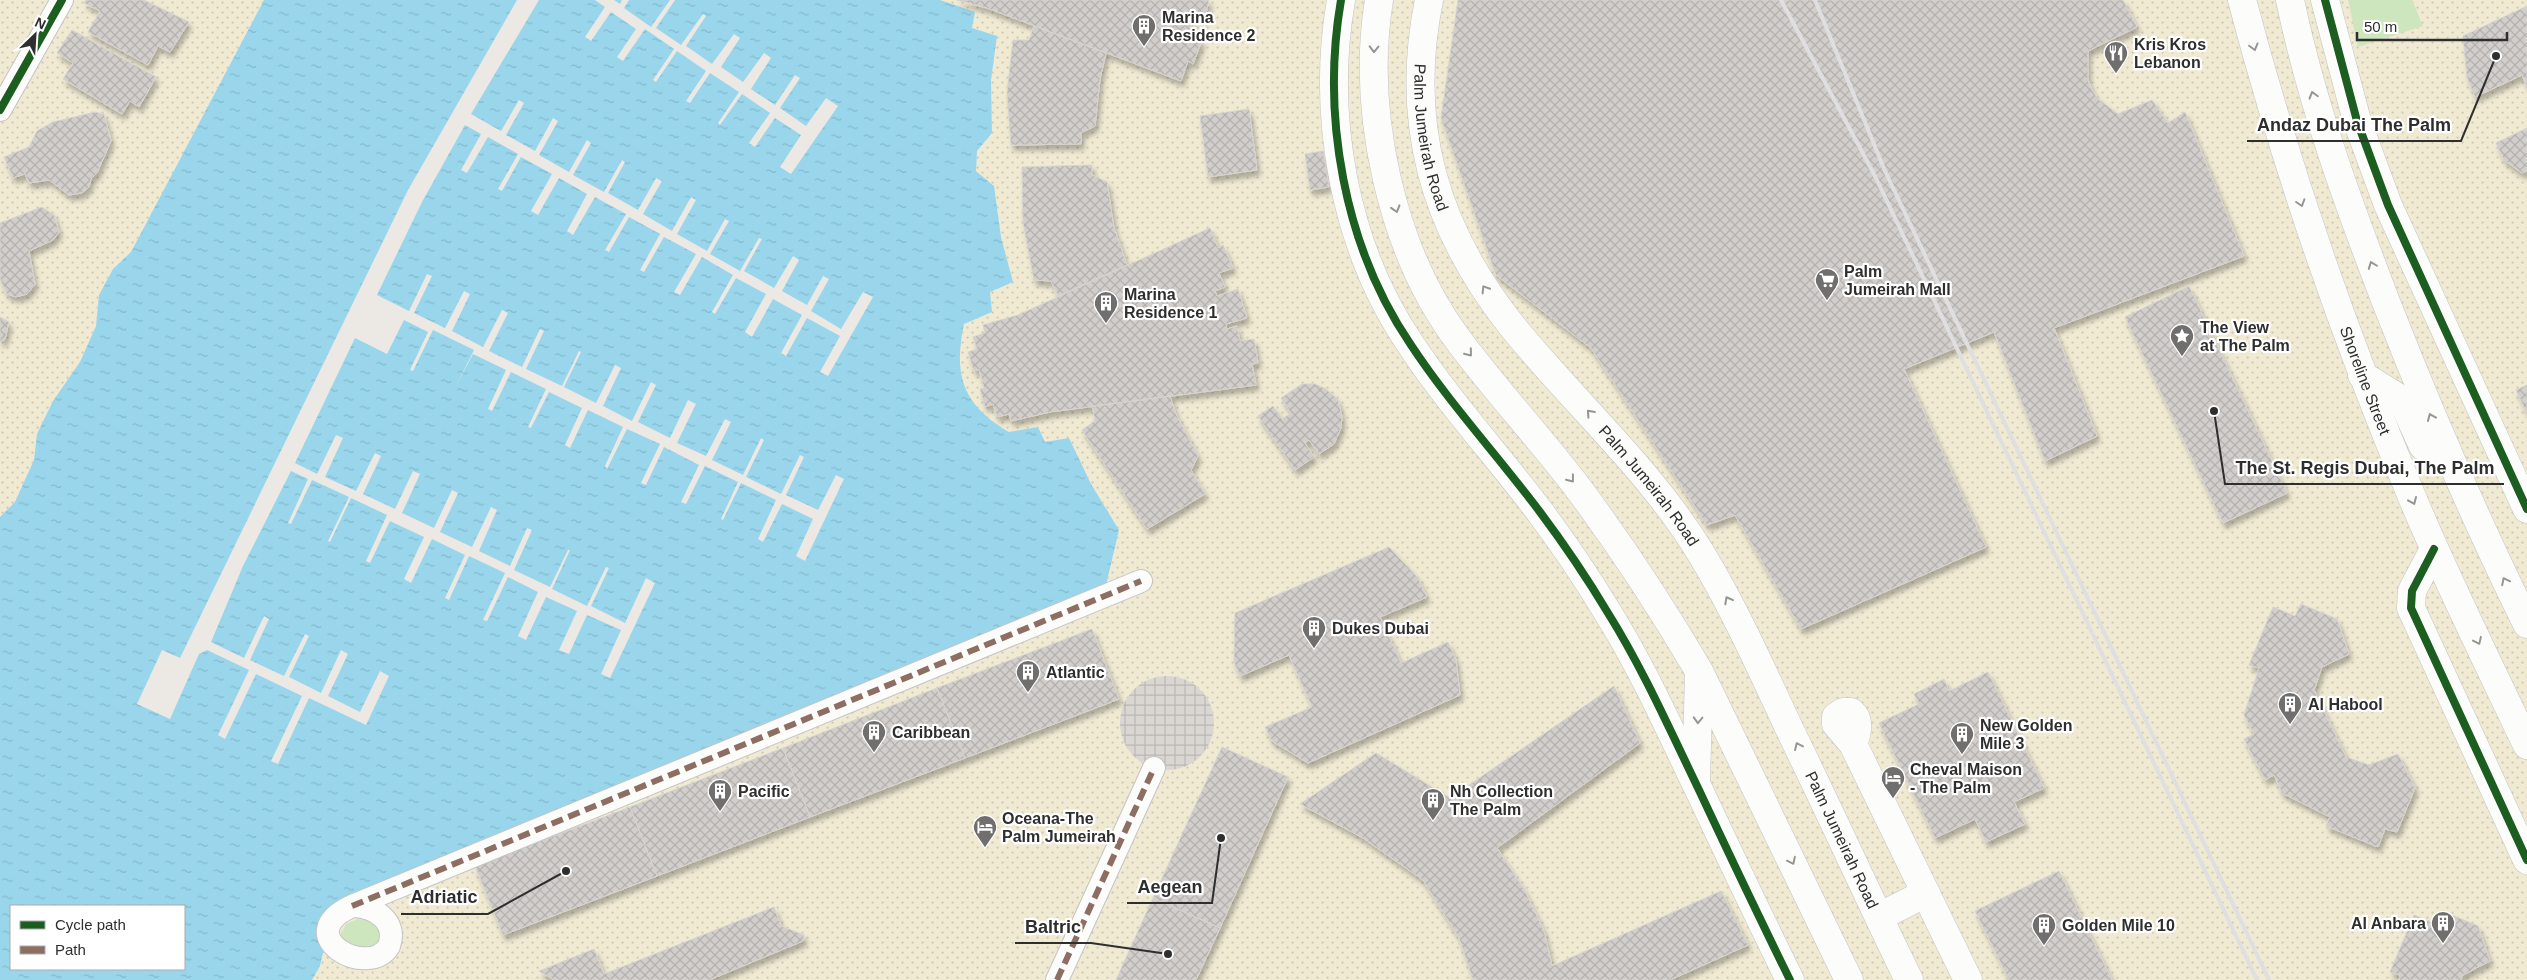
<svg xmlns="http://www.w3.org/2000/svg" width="2527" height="980" font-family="Arial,sans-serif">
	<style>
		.sand { fill: url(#sand-dots) }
		.garden { fill: #cee6be }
		.plaza { fill: url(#plaza-grid) }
		.water { fill: url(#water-ripples); fill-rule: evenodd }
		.pier { fill: #ece8e4 }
		.building { fill: url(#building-cross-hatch); stroke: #d7d4d0; filter: url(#shadow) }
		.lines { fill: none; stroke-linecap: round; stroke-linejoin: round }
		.street-casing { stroke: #c5c4c5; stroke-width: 24 }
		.secondary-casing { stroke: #c5c4c5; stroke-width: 29 }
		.street { stroke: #fcfcfb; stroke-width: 22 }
		.secondary { stroke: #fcfcfb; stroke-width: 28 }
		.rail { stroke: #dfdfe1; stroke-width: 4 }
		.quiet { stroke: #8d6e63; stroke-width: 6; stroke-dasharray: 12 6; stroke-linecap: butt }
		.cycleway-casing { stroke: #fff; stroke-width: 11 }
		.cycleway { stroke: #1b5e20; stroke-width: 8 }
		.oneway { stroke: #959594 }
		.labels { text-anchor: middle; stroke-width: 4.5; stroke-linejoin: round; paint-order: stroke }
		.poi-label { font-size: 16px; font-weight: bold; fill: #2e2e2e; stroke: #fff; text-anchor: start }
		.street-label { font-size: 16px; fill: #2e2e2e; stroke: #fff }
		.leader { fill: none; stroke: #2e2e2e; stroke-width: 2 }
		.callout-dot { fill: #2e2e2e; stroke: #fff; stroke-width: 2 }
		.callout-label { font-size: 18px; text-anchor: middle; font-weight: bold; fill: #2e2e2e; stroke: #fff; stroke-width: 4.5; stroke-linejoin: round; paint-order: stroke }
	</style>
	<defs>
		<pattern id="sand-dots" width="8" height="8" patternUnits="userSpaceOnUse" patternTransform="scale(1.25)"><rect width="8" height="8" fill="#f0ead3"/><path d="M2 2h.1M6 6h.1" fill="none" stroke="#cec9b5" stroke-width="1.8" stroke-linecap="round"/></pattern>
		<pattern id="plaza-grid" width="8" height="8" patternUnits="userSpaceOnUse" patternTransform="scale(1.25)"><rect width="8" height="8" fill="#dad6d2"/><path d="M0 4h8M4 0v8" fill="none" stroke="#bbb8b5"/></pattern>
		<pattern id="water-ripples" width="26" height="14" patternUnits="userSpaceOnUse" patternTransform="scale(1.25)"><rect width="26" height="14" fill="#99d6ec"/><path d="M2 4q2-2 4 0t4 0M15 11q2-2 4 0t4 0" fill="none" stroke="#84b8cb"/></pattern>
		<pattern id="building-cross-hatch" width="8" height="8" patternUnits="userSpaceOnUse" patternTransform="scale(1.25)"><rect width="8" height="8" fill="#d1cecb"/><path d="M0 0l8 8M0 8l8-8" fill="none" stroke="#b4b1af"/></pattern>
		<filter id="shadow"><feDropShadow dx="3" dy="5.5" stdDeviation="2.5" flood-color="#0004"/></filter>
	</defs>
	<rect width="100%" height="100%" fill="#ece8e4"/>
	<!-- sand -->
	<path class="sand" d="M0 0H264L131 253 113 269 99 295 96 326 80 362 53 401 37 434 34 460 15 502 0 517Z
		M940 0H2527V980H312L324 948 329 922 1091 484 1069 438 1045 442 1038 427 1009 432C963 405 953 376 964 324L992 312 990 292 1013 281 1001 237 994 186 976 171 977 151 992 133 991 80 996 36 972 28Z"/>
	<!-- garden -->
	<path class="garden" d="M2348 0H2412L2423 26 2358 47Z
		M358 919C371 920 378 926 381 938L366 959 340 936 346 924Z"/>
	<!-- plaza -->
	<path class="plaza" d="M1120 723a47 47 0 1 1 94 0a47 47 0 1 1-94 0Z"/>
	<!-- water -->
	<path class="water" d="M264 0H940L975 12 972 28 997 36 991 80 992 133 977 151 976 171 994 186 1001 237 1013 282 990 292 992 312 964 324C953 376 963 405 1009 432L1038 427 1045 442 1069 438 1091 484 1119 530 1102 602 345 907 324 948 320 966 312 980H0V517L15 502 34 460 37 434 53 401 80 362 96 326 99 295 113 269 131 252ZM11 906H184V969H11Z"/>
	<!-- pier -->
	<path class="pier" d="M517 0H539L471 114 501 131 519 100 524 103 506 135 535 151 553 118 558 121 539 155 569 172 587 140 591 143 573 175 604 192 622 160 625 162 608 193 638 210 656 178 662 181 643 214 672 231 691 197 696 200 677 234 707 251 725 219 729 221 710 254 740 271 759 238 762 239 744 271 774 288 793 256 799 260 782 291 807 305 823 276 829 279 811 311 841 329 863 292 873 297 828 376 820 372 840 336 807 318 786 356 781 353 802 315 773 299 752 337 745 332 766 294 736 278 715 314 712 312 733 275 702 257 680 295 674 292 696 254 664 237 644 272 640 270 660 234 629 217 609 252 605 250 626 214 595 197 573 235 567 231 587 194 559 178 538 215 531 211 552 174 521 157 502 191 498 189 518 154 488 137 467 173 461 170 481 134 465 125 422 202 377 295 409 311 427 274 432 276 414 313 445 328 464 291 470 294 452 331 483 347 502 310 508 313 489 351 522 367 540 329 544 331 526 369 562 386 579 351 581 352 564 387 596 403 615 365 621 368 603 406 632 421 651 382 656 385 638 422 670 438 688 400 696 404 677 443 706 456 725 419 731 422 712 460 743 475 761 438 764 440 746 477 781 494 800 455 804 457 786 495 818 510 836 475 844 479 805 561 796 556 813 519 782 504 763 542 758 539 776 500 741 483 723 520 721 519 738 482 705 466 686 504 681 502 699 465 664 447 646 485 641 483 660 444 627 429 607 469 605 466 623 427 588 410 570 448 565 445 582 408 549 392 531 428 528 427 546 389 511 372 492 411 488 409 506 370 473 354 455 388 474 350 433 330 413 371 410 370 428 332 404 320 387 354 355 338 295 463 317 474 336 435 343 438 325 477 356 491 375 453 381 456 363 494 395 509 413 471 420 474 402 513 434 528 452 490 458 493 440 532 472 547 491 507 497 510 479 551 510 566 527 528 532 530 514 570 550 587 568 550H570L552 589 587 606 606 567 609 568 591 606 625 623 646 578 655 583 610 678 601 674 621 630 587 615 569 654 559 650 577 611 546 597 526 640 518 636 538 592 508 577 487 621 483 620 505 573 469 556 449 600 445 598 465 555 432 539 411 583 404 579 424 537 390 521 370 563 366 561 387 515 351 498 330 542 328 541 349 497 312 480 291 524 288 523 308 479 291 471 243 566 211 642 244 658 264 616 269 619 250 660 284 676 305 634 309 636 289 677 321 693 341 650 348 654 328 696 360 712 380 671 389 676 366 725 309 698 278 764 271 761 302 696 256 674 225 739 218 735 249 670 207 650 199 654 170 719 137 704 162 650 180 658 408 190Z
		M595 0H614L620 4 622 0H629L624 8 651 27 670 0H675L656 28 681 45 703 14 706 16 686 46 712 64 734 34 740 38 721 67 743 82 764 53 771 58 751 89 775 105 795 75 800 78 780 108 806 126 826 98 838 106 791 174 780 167 801 135 775 118 755 147 749 143 770 113 742 94 720 125 718 123 739 92 710 73 690 103 686 101 706 71 677 51 656 82 653 80 674 49 645 29 623 61 617 57 636 29 611 12 591 41 585 37 605 7Z"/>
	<!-- building -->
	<path class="building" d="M86 0H144L189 22 170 52 158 46 148 65 88 32 100 11 84 3Z
		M957 0H1209L1205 18 1184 13 1182 18 1192 21 1188 36 1202 40 1193 64 1188 61 1181 81 987 8Z
		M1458 0H2123L2137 27 2088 51V80L2092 90 2098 99 2118 114 2152 100 2168 123 2185 112 2244 256 2054 328 2097 436 2045 461 1994 332 1904 369 1986 547 1801 629 1735 515 1707 525 1591 348 1496 275 1441 118Z
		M2527 6V87L2522 75 2475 97 2467 77 2463 36Z
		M1034 26 1106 53 1100 79 1095 126 1081 133V144L1011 145 1007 92 1013 40H1029Z
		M72 30 156 77 139 107 130 101 122 114 63 79 73 63 57 53Z
		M1249 109 1257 170 1208 177 1200 116Z
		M95 112 104 114 111 141 97 173 91 179 89 187 82 193 69 195 49 180 29 183 25 174 13 178 4 157 29 147 37 131 53 122Z
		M2527 128V171L2522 173 2504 160 2496 143Z
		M1323 151 1329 187 1310 190 1305 154Z
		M1092 165V175L1107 182 1114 228 1127 265 1058 296 1051 281 1034 280 1023 222 1022 167Z
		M42 207 54 215 59 232 53 240 29 251 35 284 27 294 16 297 7 294 0 279V223Z
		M1210 228 1218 248 1223 245 1233 268 1219 273 1225 287 1215 291 1217 296 1238 289 1247 318 1226 324 1227 329 1237 326 1240 341 1254 339 1258 363 1252 364 1256 385 1050 412 1011 421 1009 414 997 417 993 404 985 407 980 389 984 388 979 369 974 371 968 352 977 349 973 337 985 333 983 325 1018 315Z
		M2189 286 2287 493 2223 523 2125 317Z
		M0 317 9 322 5 339 0 342Z
		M1302 384H1315L1326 389 1338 400 1342 417 1341 428 1334 444 1319 454 1309 440 1305 443 1314 457 1295 470 1258 416 1273 406 1282 419 1291 413 1281 398Z
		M2527 385V411L2526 412 2516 390Z
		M1170 396 1176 414 1198 456 1191 470 1205 494 1147 529 1082 430 1095 421 1092 406Z
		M1389 547 1418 578 1427 597 1380 617 1401 663 1448 642 1456 660 1460 695 1308 763 1272 741 1265 727 1312 707 1289 655 1240 676 1234 662 1235 613Z
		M2301 604 2337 619 2349 654 2322 667 2314 690 2346 757 2369 765 2398 754 2415 788 2397 832 2385 829 2378 847 2326 826 2330 817 2282 793 2274 775 2265 780 2244 739 2254 734 2244 715 2259 668 2249 665 2273 607 2295 616Z
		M1092 629 1119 699 965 758 937 688Z
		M1988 672 2044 788 2014 802 2025 824 1986 842 1975 819 1935 838 1879 723 1919 704 1914 694 1944 679 1949 691Z
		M1614 686 1640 743 1497 848 1525 891 1544 931 1552 966 1721 891 1748 945 1670 980H1473L1459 938 1423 880 1363 838 1300 804 1376 753 1450 798Z
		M937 688 965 758 810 817 783 748Z
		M1222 747 1288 777 1220 928 1153 898Z
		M783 748 810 817 657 876 630 807Z
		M630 807 657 876 503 935 475 866Z
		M2059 871 2112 980H2009L1975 911Z
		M1153 898 1220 928 1196 980H1116Z
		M774 907 781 926 804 935 803 941 709 980H554L539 971 594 949 604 974Z
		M2442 911 2478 926 2490 961 2463 975 2461 980H2399L2400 975 2390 972 2414 915 2436 924Z"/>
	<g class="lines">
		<!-- street casing -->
		<g class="street-casing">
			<path id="street" d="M0 110 62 0
				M352 906C374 906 398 921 389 946 369 980 288 936 352 906L1141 581
				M1057 980 1154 768"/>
		</g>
		<!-- secondary casing -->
		<g class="secondary-casing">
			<g id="secondary">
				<path d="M1341 0C1321 116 1344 247 1411 345 1450 404 1498 456 1540 512 1564 544 1587 578 1608 613 1643 669 1670 730 1699 790 1729 854 1759 917 1790 980"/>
				<path d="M1379 0C1361 111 1391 251 1459 341 1497 392 1540 438 1578 488 1622 547 1662 608 1699 671L1849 980"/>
				<path id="s1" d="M1429 0C1404 123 1434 228 1512 326 1574 403 1650 469 1702 555 1735 610 1761 668 1788 726 1829 810 1868 896 1909 980"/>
				<path id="s2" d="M2242 0C2287 170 2344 335 2412 497 2447 581 2488 663 2527 745"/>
				<path d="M2290 0C2312 105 2348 203 2386 302 2429 412 2475 519 2527 624"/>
				<path d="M2325 0 2357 121 2388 205 2527 509"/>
				<path d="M2362 375 2402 400 2423 446 2449 458"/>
				<path d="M2434 549 2412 591 2411 608 2527 860"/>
				<path d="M1853 744C1857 734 1861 720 1851 712H1843L1836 717V724L1853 744 1968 980"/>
				<path d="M1696 780 1699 675"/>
				<path d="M1879 917 1926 893"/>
			</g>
		</g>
		<!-- street -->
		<use href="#street" class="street"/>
		<!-- secondary -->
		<use href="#secondary" class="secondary"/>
		<!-- rail -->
		<path class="rail" d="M1781 0 1875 176 2257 980
			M1815 0 1885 171 2269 980"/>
		<!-- quiet -->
		<path class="quiet" d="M352 906 1141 581
			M1057 980 1154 768"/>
		<!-- cycleway casing -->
		<g class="cycleway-casing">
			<path id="cycleway" d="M1341 0C1321 116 1344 247 1411 345 1450 404 1498 456 1540 512 1564 544 1587 578 1608 613 1643 669 1670 730 1699 790 1729 854 1759 917 1790 980
				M2325 0 2357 121 2388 205 2527 509
				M0 110 62 0
				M2434 549 2412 591 2411 608 2527 860"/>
		</g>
		<!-- cycleway -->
		<use href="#cycleway" class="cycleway"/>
	</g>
	<!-- one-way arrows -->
	<defs><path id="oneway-chevron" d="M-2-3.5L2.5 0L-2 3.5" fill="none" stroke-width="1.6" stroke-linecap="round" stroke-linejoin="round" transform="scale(1.25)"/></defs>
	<g class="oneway">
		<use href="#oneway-chevron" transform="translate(2254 47) rotate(75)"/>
		<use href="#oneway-chevron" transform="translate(1374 49) rotate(91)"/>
		<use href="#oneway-chevron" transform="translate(2313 95) rotate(-106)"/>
		<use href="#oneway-chevron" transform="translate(2301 203) rotate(72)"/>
		<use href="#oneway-chevron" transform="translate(1396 209) rotate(73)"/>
		<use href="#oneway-chevron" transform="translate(2372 265) rotate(-111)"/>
		<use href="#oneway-chevron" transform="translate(1485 289) rotate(-122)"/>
		<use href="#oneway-chevron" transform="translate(1469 353) rotate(51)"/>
		<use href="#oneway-chevron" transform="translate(1590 413) rotate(-132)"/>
		<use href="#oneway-chevron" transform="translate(2431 417) rotate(-113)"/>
		<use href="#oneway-chevron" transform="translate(1571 479) rotate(52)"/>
		<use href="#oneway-chevron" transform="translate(2413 501) rotate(67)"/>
		<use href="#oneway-chevron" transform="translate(2505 581) rotate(-116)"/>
		<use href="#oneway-chevron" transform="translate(1728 600) rotate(-118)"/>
		<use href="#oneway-chevron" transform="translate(2478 641) rotate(65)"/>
		<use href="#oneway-chevron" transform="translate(1698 720) rotate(92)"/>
		<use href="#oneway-chevron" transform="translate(1798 746) rotate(-115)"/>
		<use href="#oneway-chevron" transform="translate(1792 861) rotate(64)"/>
	</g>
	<!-- icons -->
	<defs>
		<g id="building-pin" transform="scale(1.25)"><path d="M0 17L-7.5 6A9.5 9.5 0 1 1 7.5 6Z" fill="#706f6e" stroke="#fff"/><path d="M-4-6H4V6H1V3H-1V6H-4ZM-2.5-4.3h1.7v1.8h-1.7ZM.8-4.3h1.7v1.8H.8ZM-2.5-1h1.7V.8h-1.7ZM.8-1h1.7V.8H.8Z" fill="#fff"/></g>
		<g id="restaurant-pin" transform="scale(1.25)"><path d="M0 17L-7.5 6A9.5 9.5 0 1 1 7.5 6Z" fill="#706f6e" stroke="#fff"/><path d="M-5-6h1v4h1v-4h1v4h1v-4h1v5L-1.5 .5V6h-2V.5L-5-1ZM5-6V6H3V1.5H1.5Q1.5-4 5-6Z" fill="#fff"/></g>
		<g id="supermarket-pin" transform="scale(1.25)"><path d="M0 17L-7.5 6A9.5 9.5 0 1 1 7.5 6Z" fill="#706f6e" stroke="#fff"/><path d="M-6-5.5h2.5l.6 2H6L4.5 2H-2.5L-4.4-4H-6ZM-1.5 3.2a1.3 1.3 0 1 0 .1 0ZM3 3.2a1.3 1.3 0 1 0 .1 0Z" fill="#fff"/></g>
		<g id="sight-pin" transform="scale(1.25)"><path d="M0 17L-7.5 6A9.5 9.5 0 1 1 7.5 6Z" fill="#706f6e" stroke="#fff"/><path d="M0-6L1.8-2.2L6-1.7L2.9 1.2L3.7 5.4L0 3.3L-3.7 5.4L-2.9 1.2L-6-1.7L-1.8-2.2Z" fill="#fff"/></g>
		<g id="hotel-pin" transform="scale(1.25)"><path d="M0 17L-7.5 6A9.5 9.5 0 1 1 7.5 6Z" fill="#706f6e" stroke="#fff"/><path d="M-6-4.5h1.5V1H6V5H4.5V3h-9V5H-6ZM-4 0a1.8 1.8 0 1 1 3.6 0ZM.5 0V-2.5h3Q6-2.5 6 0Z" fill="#fff"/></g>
	</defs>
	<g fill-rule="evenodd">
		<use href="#building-pin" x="1144" y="26"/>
		<use href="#restaurant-pin" x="2116" y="53"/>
		<use href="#supermarket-pin" x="1827" y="280"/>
		<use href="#building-pin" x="1106" y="303"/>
		<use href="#sight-pin" x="2182" y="336"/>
		<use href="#building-pin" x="1314" y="628"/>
		<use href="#building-pin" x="1028" y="672"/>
		<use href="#building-pin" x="2290" y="704"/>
		<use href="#building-pin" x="874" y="732"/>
		<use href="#building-pin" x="1962" y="734"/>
		<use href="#hotel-pin" x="1893" y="778"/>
		<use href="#building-pin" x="720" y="791"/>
		<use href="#building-pin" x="1433" y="800"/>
		<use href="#hotel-pin" x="985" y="827"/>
		<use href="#building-pin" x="2443" y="923"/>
		<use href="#building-pin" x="2044" y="925"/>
	</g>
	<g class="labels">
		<!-- poi labels -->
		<g class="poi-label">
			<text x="1162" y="23">Marina<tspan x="1162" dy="18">Residence 2</tspan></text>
			<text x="2134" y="50">Kris Kros<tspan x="2134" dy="18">Lebanon</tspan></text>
			<text x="1844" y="277">Palm<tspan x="1844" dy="18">Jumeirah Mall</tspan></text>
			<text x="1124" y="300">Marina<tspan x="1124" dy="18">Residence 1</tspan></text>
			<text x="2200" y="333">The View<tspan x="2200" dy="18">at The Palm</tspan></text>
			<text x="1332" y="634">Dukes Dubai</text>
			<text x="1046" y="678">Atlantic</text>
			<text x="2308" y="710">Al Habool</text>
			<text x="1980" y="731">New Golden<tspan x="1980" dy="18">Mile 3</tspan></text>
			<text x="892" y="738">Caribbean</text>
			<text x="1910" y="775">Cheval Maison<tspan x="1910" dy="18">- The Palm</tspan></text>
			<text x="738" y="797">Pacific</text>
			<text x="1450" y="797">Nh Collection<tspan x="1450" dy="18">The Palm</tspan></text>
			<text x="1002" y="824">Oceana-The<tspan x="1002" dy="18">Palm Jumeirah</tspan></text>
			<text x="2426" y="929" text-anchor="end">Al Anbara</text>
			<text x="2062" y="931">Golden Mile 10</text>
		</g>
		<!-- street labels -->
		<g class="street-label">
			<text dy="6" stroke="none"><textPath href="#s1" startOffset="139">Palm Jumeirah Road</textPath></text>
			<text dy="6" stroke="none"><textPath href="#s2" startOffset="400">Shoreline Street</textPath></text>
			<text dy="6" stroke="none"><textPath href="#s1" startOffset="559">Palm Jumeirah Road</textPath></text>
			<text dy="6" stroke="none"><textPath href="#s1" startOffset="964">Palm Jumeirah Road</textPath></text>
		</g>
	</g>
	<!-- callouts -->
	<path class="leader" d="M2496 56L2461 141H2247M2214 411L2225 484H2504M1221 838L1212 903H1127M566 871L488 914H401M1168 954L1091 943H1015"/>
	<g class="callout-dot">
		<circle cx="2496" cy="56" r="5"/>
		<circle cx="2214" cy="411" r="5"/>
		<circle cx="1221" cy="838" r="5"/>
		<circle cx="566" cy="871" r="5"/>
		<circle cx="1168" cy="954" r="5"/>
	</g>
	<g class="callout-label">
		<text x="2354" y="131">Andaz Dubai The Palm</text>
		<text x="2365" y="474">The St. Regis Dubai, The Palm</text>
		<text x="1170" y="893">Aegean</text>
		<text x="444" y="903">Adriatic</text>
		<text x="1053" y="933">Baltric</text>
	</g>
	<!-- legend -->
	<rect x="10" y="905" width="175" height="65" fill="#ffffff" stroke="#ababab"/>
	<rect x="20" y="921" width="25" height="8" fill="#1b5e20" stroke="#ababab"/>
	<text x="55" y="930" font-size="15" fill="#2e2e2e">Cycle path</text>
	<rect x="20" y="946" width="25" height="8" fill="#8d6e63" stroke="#ababab"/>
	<text x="55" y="955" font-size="15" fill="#2e2e2e">Path</text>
	<!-- north arrow -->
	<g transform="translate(35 35) rotate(25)" stroke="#ffffff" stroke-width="4" paint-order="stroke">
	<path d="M0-4L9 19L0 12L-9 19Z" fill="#2e2e2e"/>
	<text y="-8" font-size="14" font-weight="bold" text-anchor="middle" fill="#2e2e2e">N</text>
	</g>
	<!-- scale -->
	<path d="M2357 32v8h150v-8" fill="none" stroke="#2e2e2e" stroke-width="2.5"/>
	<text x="2364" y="32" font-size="15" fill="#2e2e2e" stroke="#ffffff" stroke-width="4" paint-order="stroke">50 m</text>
</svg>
